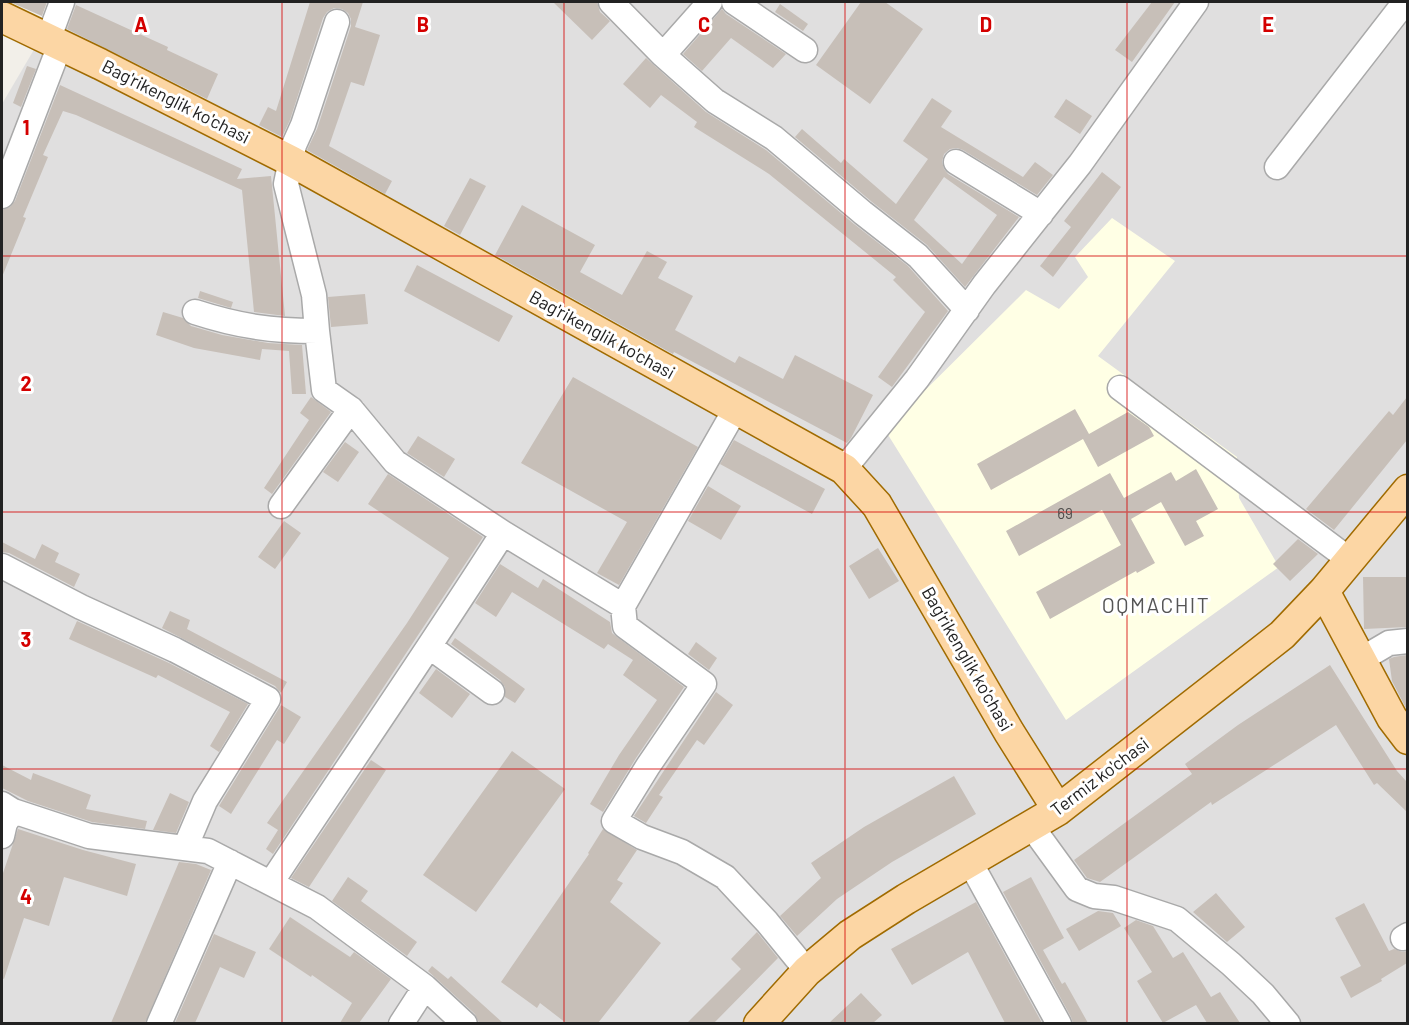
<svg xmlns="http://www.w3.org/2000/svg" width="1409" height="1025" font-family="Barlow,sans-serif">
	<style>
		.residential { fill: #e0dfdf }
		.education { fill: #ffffe5 }
		.building { fill: #c7bfb8; fill-rule: evenodd }
		.lines { fill: none; stroke-linecap: round; stroke-linejoin: round }
		.minor-casing { stroke: #a9a9a9; stroke-width: 27 }
		.major-casing { stroke: #a06b00; stroke-width: 33 }
		.minor { stroke: #fff; stroke-width: 24 }
		.major { stroke: #fcd6a4; stroke-width: 30 }
		.grid { fill: none; stroke: #d40000; stroke-width: 1.5; stroke-opacity: 0.55 }
		.labels { text-anchor: middle; stroke-width: 6; stroke-linejoin: round; paint-order: stroke }
		.number-label { font-size: 15px; fill: #4b4948 }
		.street-label { font-size: 18px; fill: #222; stroke: #fff }
		.quarter-label { font-size: 21px; letter-spacing: 1.5px; fill: #555; stroke: #fff }
		.grid-label { font-size: 20px; text-anchor: middle; font-weight: bold; fill: #d40000; stroke: #fff; stroke-width: 6; stroke-linejoin: round; paint-order: stroke }
	</style>
	<rect width="100%" height="100%" fill="#f2efe9"/>
	<!-- residential -->
	<path class="residential" d="M62 2H1407V1023L2 1024V104Z"/>
	<!-- education -->
	<path class="education" d="M1112 218 1175 261 1098 356 1237 457 1239 498 1279 567 1066 720 885 430 1026 290 1059 309 1088 277 1075 257Z"/>
	<!-- building -->
	<path class="building" d="M10 2H47L42 16Z
		M310 2H363L355 27 380 35 364 86 351 82 329 146 392 181 385 194 307 150 317 129 351 26V19L348 13 342 9 334 8 327 12 323 18 290 120 282 137 259 125 268 107 276 111Z
		M553 2H597L600 12 610 21 592 40Z
		M861 2H885L923 29 870 104 816 65Z
		M1152 2H1175L1132 62 1115 50Z
		M780 4 808 24 803 31 775 12Z
		M76 5 168 47 167 50 218 74 207 99 67 29Z
		M722 9 726 14 786 54 773 68 731 38 702 71 683 54Z
		M646 58 706 112 766 150 854 224 908 266 948 311 892 387 878 377 925 312 893 280 896 277 769 174 694 127 697 122 661 95 650 108 623 84Z
		M27 66 36 69 21 107 13 103Z
		M60 85 242 169 237 179 271 176 285 316 254 312 242 190 76 115 63 111 43 155 48 157 23 217 26 218 2 277V210L10 207 15 201Z
		M932 98 952 111 941 127 1023 177 1035 162 1053 175 1037 195 963 150 957 148 950 149 944 154 942 162 944 169 948 174 1019 217 965 287 927 245 872 202 795 137 802 129 841 163 844 159 896 204 928 159 903 141ZM944 177 997 215 962 264 914 220Z
		M1066 99 1092 116 1080 134 1054 117Z
		M1102 172 1121 187 1053 277 1040 266 1071 227 1064 221Z
		M470 178 486 186 460 235 444 226Z
		M522 205 595 245 580 272 622 295 647 251 667 262 658 278 693 296 675 330 735 363 739 356 783 379 795 355 873 395 851 438 847 443 674 352 673 354 495 255Z
		M417 265 513 316 499 342 404 291Z
		M200 291 233 302 231 308 198 298Z
		M365 294 368 324 331 327 328 297Z
		M163 312 183 318 191 326 222 335 268 343 302 345 306 394H292L289 351 262 349 260 360 194 348 156 335Z
		M573 377 698 447 619 585 597 573 627 522 521 463Z
		M311 397 331 412 272 494 264 488 309 420 300 413Z
		M1407 397V440L1334 530 1306 509 1389 411 1393 415Z
		M1075 409 1089 434 1128 412 1149 427 1154 436 1098 467 1083 439 991 490 977 464Z
		M418 436 455 459 444 477 407 453Z
		M734 440 825 489 812 514 720 464Z
		M345 442 359 452 338 482 323 472Z
		M1196 469 1218 509 1196 521 1204 536 1185 546 1161 502 1131 519 1155 563 1137 573 1136 571 1050 619 1036 592 1121 545 1102 510 1019 556 1006 531 1110 473 1124 498 1171 472 1176 481Z
		M388 474 483 537 273 854 266 849 278 830 267 823 407 623 449 558 368 504Z
		M708 486 741 506 721 540 688 521Z
		M284 521 301 533 275 569 258 557Z
		M1298 539 1318 554 1290 581 1273 564Z
		M2 542 35 559 42 544 59 553 55 562 80 574 74 587 9 553 2 552Z
		M878 548 899 581 869 599 849 566Z
		M500 564 538 588 543 579 610 622 612 633 617 637 684 687 636 758 603 812 590 804 619 755 657 700 623 675 633 660 608 644 604 649 512 592 496 617 475 603Z
		M1363 577H1407V627L1364 629Z
		M170 611 190 620 187 629 287 682 281 693 275 686 162 628Z
		M77 621 169 663 248 704 219 752 210 746 230 712 158 675 156 678 69 639Z
		M455 638 525 689 515 703 505 697V687L500 680 451 644Z
		M696 642 717 658 709 670 688 654Z
		M1407 655V710L1392 681 1389 659 1394 657Z
		M1330 665 1397 771 1407 782V812L1377 783 1374 785 1336 725 1212 805 1211 802 1100 882 1087 878 1074 860 1192 774 1185 764 1238 725Z
		M436 669 470 694 452 718 419 693Z
		M716 692 733 705 704 745 697 740 659 795 663 797 646 823 634 816Z
		M281 705 301 717 284 744 277 740 231 814 219 806Z
		M512 751 565 789 476 912 423 875Z
		M371 760 386 770 309 887 291 878Z
		M2 765 31 780 33 773 91 795 86 809 147 821 145 829 92 822 28 801 2 788Z
		M954 776 976 814 892 862 837 899 797 936 780 916 821 878 811 863 864 827Z
		M170 793 189 802 176 833 153 830Z
		M18 829 83 850 136 864 127 896 64 877 49 926 24 918 4 979 2 978V876Z
		M603 829 637 850 617 880 623 883 610 902 661 943 598 1023H566L540 1003 537 1008 501 982 589 854 588 853Z
		M179 862 196 864 211 870 145 1023H111Z
		M348 877 368 891 361 901 417 942 407 956 332 901Z
		M1031 877 1064 938 1043 950 1062 984 1065 982 1088 1023H1073L1071 1017 1003 892Z
		M1216 893 1245 927 1227 942 1193 912Z
		M976 902 1042 1023H1005L968 952 912 985 891 949Z
		M1364 903 1389 951 1394 949 1403 952 1407 951V963L1381 979 1382 981 1351 998 1340 977 1361 966 1335 918Z
		M1098 911 1113 913 1121 926 1079 951 1066 929Z
		M290 917 350 957 354 952 391 979 359 1023H340L352 1003 312 975 311 977 269 949Z
		M1136 920 1153 926 1173 958 1183 952 1211 997 1220 992 1240 1023H1207L1196 1005 1163 1023 1137 981 1152 972 1124 928Z
		M757 932 778 958 714 1023H687L741 969 731 959Z
		M214 934 256 952 244 978 220 967 195 1023H175Z
		M432 966 448 979 451 976 503 1023H479L475 1014 428 971Z
		M861 993 882 1015 873 1023H829Z"/>
	<g class="lines">
		<!-- minor casing -->
		<g class="minor-casing">
			<path id="minor" d="M611 2 663 55 710 2
				M734 2 805 50
				M48 40 62 2
				M663 55 715 101 774 138 863 213 918 256 967 310
				M956 162 1041 214
				M1277 167 1405 2
				M2 196 60 45
				M195 312C238 326 272 331 317 331L314 295 286 184 294 145 303 125 337 22
				M1120 388 1350 560
				M844 469 917 379 984 285 1080 164 1196 2
				M281 506 351 409 324 390 317 331
				M503 533 623 606 735 410
				M2 566 81 607 175 650 268 699 205 801 185 848
				M623 606 625 626 704 684 648 766 614 821 642 837 682 852 725 877 767 922 807 971
				M430 647 492 692
				M1360 660 1389 643 1408 641
				M2 804 13 811 89 836 208 851 317 907 425 987 465 1024
				M1032 827 1077 889 1094 896 1114 898 1177 919 1231 964 1263 994 1288 1024
				M2 836 5 823 13 811
				M970 862 1059 1024
				M271 883C348 766 428 651 503 533L395 462 351 409
				M1403 938 1408 935
				M159 1024 230 862
				M401 1024 425 987"/>
		</g>
		<!-- major casing -->
		<g class="major-casing">
			<path id="major" d="M2 17 100 64 291 161 844 469 877 505 1009 732 1058 810
				M1324 591 1392 718 1408 739
				M759 1024 807 971 850 935 906 899 1058 810 1282 635 1324 591 1408 490"/>
		</g>
		<!-- minor -->
		<use href="#minor" class="minor"/>
		<!-- major -->
		<use href="#major" class="major"/>
	</g>
	<!-- grid -->
	<path class="grid" d="M282 2V1024M564 2V1024M845 2V1024M1127 2V1024M2 256H1408M2 512H1408M2 769H1408"/>
	<g class="labels">
		<!-- number labels -->
		<g class="number-label">
			<text x="1065" y="519">69</text>
		</g>
		<!-- street labels -->
		<g class="street-label">
			<text transform="translate(176 102) rotate(27)" y="6">Bag'rikenglik ko'chasi</text>
			<text transform="translate(602 335) rotate(29)" y="6">Bag'rikenglik ko'chasi</text>
			<text transform="translate(967 659) rotate(60)" y="6">Bag'rikenglik ko'chasi</text>
			<text transform="translate(1100 777) rotate(-37)" y="6">Termiz ko'chasi</text>
		</g>
		<!-- quarter labels -->
		<g class="quarter-label">
			<text x="1156" y="613">OQMACHIT</text>
		</g>
	</g>
	<g class="grid-label">
		<text x="141" y="32">A</text>
		<text x="423" y="32">B</text>
		<text x="704" y="32">C</text>
		<text x="986" y="32">D</text>
		<text x="1268" y="32">E</text>
		<text x="26" y="135">1</text>
		<text x="26" y="391">2</text>
		<text x="26" y="647">3</text>
		<text x="26" y="904">4</text>
	</g>
	<!-- border -->
	<rect width="1409" height="1025" fill="none" stroke="#222222" stroke-width="6"/>
</svg>
